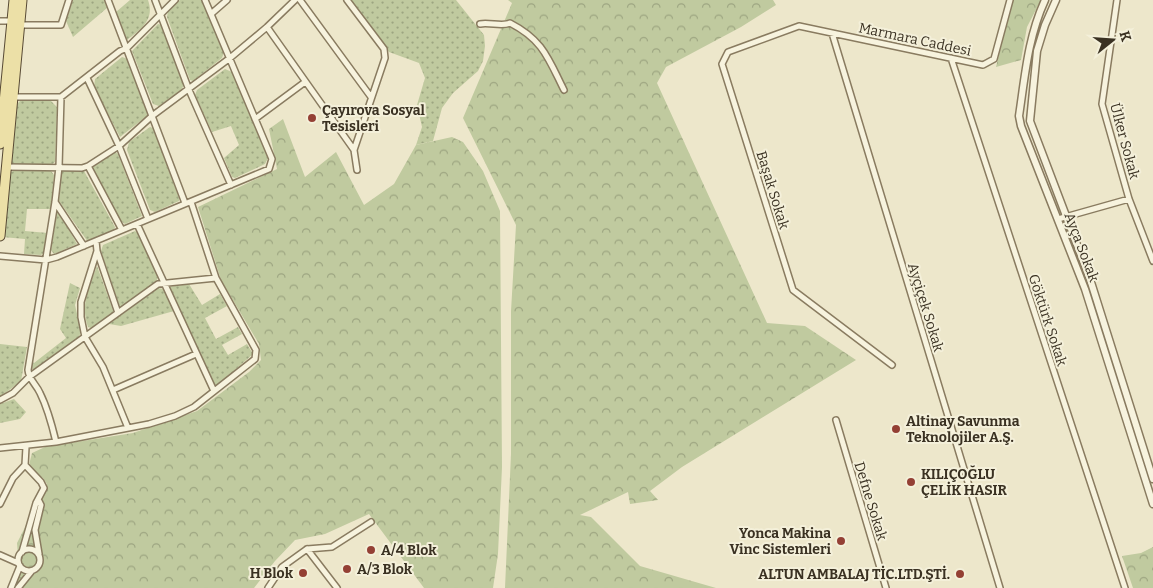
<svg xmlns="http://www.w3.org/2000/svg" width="1153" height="588" font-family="Bitter,serif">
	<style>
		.grass { fill: url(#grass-dots) }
		.forest { fill: url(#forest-crowns) }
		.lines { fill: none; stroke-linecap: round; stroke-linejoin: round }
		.minor-casing { stroke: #897b60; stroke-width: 8 }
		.tertiary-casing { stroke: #897b60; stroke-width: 9 }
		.primary-casing { stroke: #574934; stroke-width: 11 }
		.minor { stroke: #f7f3de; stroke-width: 5 }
		.tertiary { stroke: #f7f3de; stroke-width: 6 }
		.primary { stroke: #ece0a7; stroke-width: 9 }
		.poi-dot { fill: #944034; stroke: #f4f0da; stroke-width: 2 }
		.labels { text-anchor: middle; stroke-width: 4; stroke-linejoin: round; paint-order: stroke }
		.street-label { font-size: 14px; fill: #3a3122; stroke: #f4f0da }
		.poi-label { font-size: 14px; font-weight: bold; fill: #3a3122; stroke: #f4f0da; text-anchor: start }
	</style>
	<defs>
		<pattern id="grass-dots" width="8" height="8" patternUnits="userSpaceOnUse" patternTransform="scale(1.25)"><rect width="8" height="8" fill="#c0ca9f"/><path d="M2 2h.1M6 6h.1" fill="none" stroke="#9da581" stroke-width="1.8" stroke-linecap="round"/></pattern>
		<pattern id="forest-crowns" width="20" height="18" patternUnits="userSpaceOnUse" patternTransform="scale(1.25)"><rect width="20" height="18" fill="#c0ca9f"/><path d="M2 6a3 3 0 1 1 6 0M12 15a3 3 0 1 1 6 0" fill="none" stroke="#9da581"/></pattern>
	</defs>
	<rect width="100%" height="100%" fill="#ede7cb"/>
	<!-- grass -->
	<path class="grass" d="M73 0H104L107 8 73 37 66 21Z
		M130 0H148C155 20 141 29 127 40L116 12Z
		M180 0H202L224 52 222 58 193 81 190 80 167 17 168 11Z
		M351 0H456L484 35 485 46 483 61 478 71 453 93 442 108 433 141 416 145 422 127 417 105 425 78 419 63 389 52Z
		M158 24 162 25 184 85 181 90 159 106 153 104 132 51Z
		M122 57 128 59 148 112 147 116 120 137 94 87 95 79Z
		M225 69 232 72 268 158 265 164 235 178 232 177 224 158 239 145 231 126 212 132 195 95 197 90Z
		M21 100H50L57 107 55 162 51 165 14 164 11 162 17 104Z
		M150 127 153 128 179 198V201L155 212 150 210 127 150 129 142Z
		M115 152 118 154 142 216 125 224 120 220 93 172V167Z
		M13 171H51L54 175 51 209H27L25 231 48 233 45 252 41 255 24 254 25 239 2 237 9 174Z
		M62 171H84L115 227 114 230 88 242 59 201Z
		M57 213 60 214 77 244 54 254 51 250Z
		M135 231 139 234 158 277 156 282 122 307 119 305 101 251 103 245Z
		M97 266 114 313 91 328 88 327C80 305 89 287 97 266Z
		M70 283 80 288 75 305 81 331 79 337 34 370 31 368V361L34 363 66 338 60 329Z
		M189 284 202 305 220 294 227 306 205 318 216 339 238 327 242 334 222 345 228 355 247 344 253 354 218 385H215L168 287Z
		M158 288 164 289 174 311 121 326 109 324Z
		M0 344 27 347 21 381 0 397Z
		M14 399 26 412 20 419 0 423V404Z"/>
	<!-- forest -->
	<path class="forest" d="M508 0H773L776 5 741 27 666 67 657 83 767 323 805 326 856 360 682 467 650 491 658 500 630 504 628 492 580 515 591 517 640 566 716 588H505L511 454V311L516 225 463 118 512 3Z
		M1012 0H1041L1027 27 1021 60 996 67Z
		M283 119 305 177 336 152 364 205 394 184 416 145 452 137 463 142 483 171 500 211 502 467 498 554 493 588H424L369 514 325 534 295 540 275 561 254 588H13L19 568 17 543 47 484 43 478 28 469 32 453 45 447 133 433 197 411 249 372 261 360 259 344 221 280 198 207 277 169 269 129Z
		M1153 547V588H1133L1122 556 1141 553Z"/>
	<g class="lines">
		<!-- minor casing -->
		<g class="minor-casing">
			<path id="minor" d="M108 0 185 203
				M155 0 189 90 231 185
				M300 0 371 97
				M347 0 384 49 385 58 354 150
				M1117 0 1102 104 1129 199 1153 261
				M211 14 227 0
				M0 21H13
				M480 24C489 22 503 27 510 23 543 40 548 58 564 90
				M22 25H61L69 0
				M267 27 354 150 357 170
				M832 33 1000 588
				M951 58 1125 588
				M87 78 119 146 148 219
				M14 97H61L120 51 127 48 175 0
				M255 119 305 82
				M88 166 122 230
				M7 167 82 168 88 166 119 146 152 116 230 58 267 27 295 0
				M55 202 84 246
				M1058 219 1129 199
				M137 224 214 391
				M96 241 97 251 118 313
				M97 251 81 302V317L85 337 103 367 128 428
				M0 256 46 260 57 257 269 169 272 159 205 0
				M892 365 793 290 722 64 728 52 799 26 983 65 994 59 1010 0
				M113 390 196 354
				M0 400 13 393 29 377 158 284 216 278
				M836 420 886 588
				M56 442C52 425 48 409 40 393 36 384 29 380 28 370L55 202 59 167 61 97
				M0 448 56 442 149 424 175 416 194 407 255 359 256 350 216 278 191 202
				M0 504 13 478 25 465 26 447
				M18 560a11 11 0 1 1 22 0a11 11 0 1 1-22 0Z
				M307 549 332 547 371 522
				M22 552 36 503 44 488 41 482 25 465
				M39 554 35 530 41 505 39 501
				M0 555 18 563
				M11 588 20 566
				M18 588 31 572
				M268 588 282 567 307 549 337 588"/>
		</g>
		<!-- tertiary casing -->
		<g class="tertiary-casing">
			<path id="tertiary" d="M1045 0C1028 37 1025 76 1019 116L1021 126 1085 289 1153 504
				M1056 0 1045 25 1037 51 1030 121 1090 279 1153 479"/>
		</g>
		<!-- primary casing -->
		<g class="primary-casing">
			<path id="primary" d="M0 144 14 0
				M0 236 22 0"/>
		</g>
		<!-- minor -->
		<use href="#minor" class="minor"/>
		<!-- tertiary -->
		<use href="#tertiary" class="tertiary"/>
		<!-- primary -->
		<use href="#primary" class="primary"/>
	</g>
	<!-- markers -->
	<g class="poi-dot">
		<circle cx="312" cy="118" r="5"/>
		<circle cx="896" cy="429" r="5"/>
		<circle cx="911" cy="482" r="5"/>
		<circle cx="841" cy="541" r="5"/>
		<circle cx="371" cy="550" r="5"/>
		<circle cx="347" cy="569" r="5"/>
		<circle cx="303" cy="573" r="5"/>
		<circle cx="960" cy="574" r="5"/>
	</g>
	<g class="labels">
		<!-- street labels -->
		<g class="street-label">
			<text transform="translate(915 39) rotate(12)" y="5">Marmara Caddesi</text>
			<text transform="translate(1125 141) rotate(75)" y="5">Ülker Sokak</text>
			<text transform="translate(773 190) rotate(73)" y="5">Başak Sokak</text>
			<text transform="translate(1082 247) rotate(69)" y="5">Ayça Sokak</text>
			<text transform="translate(926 307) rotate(73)" y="5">Ayçiçek Sokak</text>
			<text transform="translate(1048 320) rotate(72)" y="5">Göktürk Sokak</text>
			<text transform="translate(871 501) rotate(73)" y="5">Defne Sokak</text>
		</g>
		<!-- poi labels -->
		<g class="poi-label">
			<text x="322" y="115">Çayırova Sosyal<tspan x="322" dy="16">Tesisleri</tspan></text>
			<text x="906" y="426">Altinay Savunma<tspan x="906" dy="16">Teknolojiler A.Ş.</tspan></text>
			<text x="921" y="479">KILIÇOĞLU<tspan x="921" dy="16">ÇELİK HASIR</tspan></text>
			<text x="831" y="538" text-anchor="end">Yonca Makina<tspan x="831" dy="16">Vinc Sistemleri</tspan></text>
			<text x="381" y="555">A/4 Blok</text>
			<text x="357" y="574">A/3 Blok</text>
			<text x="293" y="578" text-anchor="end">H Blok</text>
			<text x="950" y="579" text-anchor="end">ALTUN AMBALAJ TİC.LTD.ŞTİ.</text>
		</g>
	</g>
	<!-- north arrow -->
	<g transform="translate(1113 40) rotate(73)" stroke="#f4f0da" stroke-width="4" paint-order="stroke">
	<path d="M0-4L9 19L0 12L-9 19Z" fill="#3a3122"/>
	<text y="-8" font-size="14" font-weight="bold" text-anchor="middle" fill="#3a3122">K</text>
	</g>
</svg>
